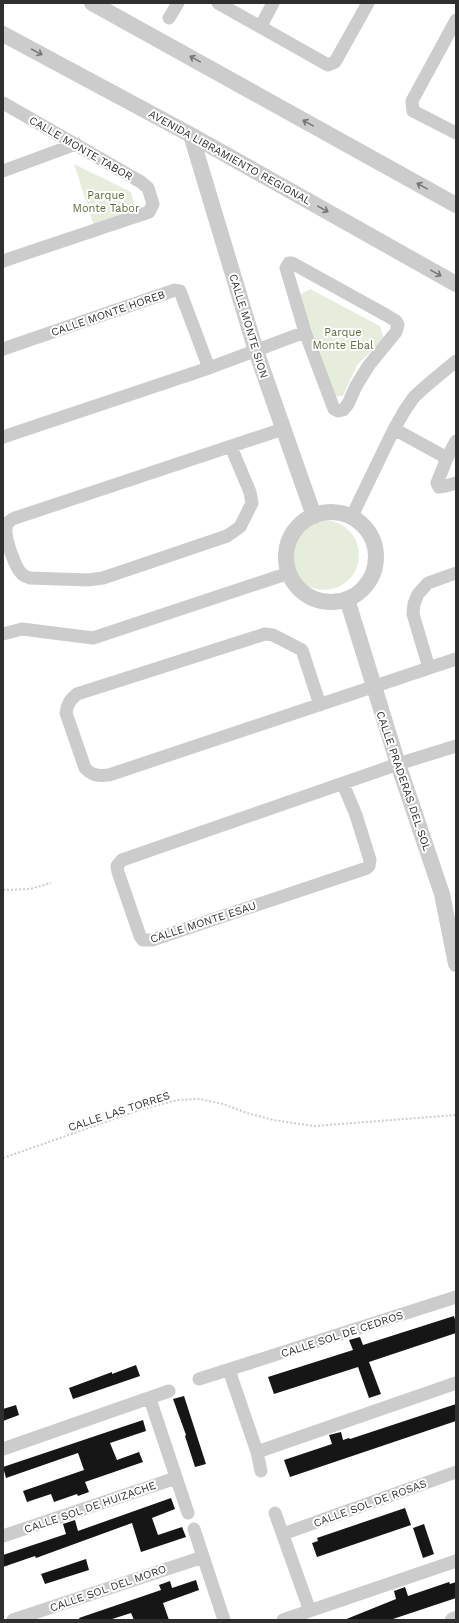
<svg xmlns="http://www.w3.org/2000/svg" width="459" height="1623" font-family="'Work Sans',sans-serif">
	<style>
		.green { fill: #e7eddd }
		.building { fill: #161616 }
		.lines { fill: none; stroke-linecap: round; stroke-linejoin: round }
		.path { stroke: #ccc; stroke-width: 2; stroke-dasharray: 2 2; stroke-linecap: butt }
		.minor { stroke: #ccc; stroke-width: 13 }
		.tertiary { stroke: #ccc; stroke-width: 16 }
		.oneway { stroke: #767676 }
		.labels { text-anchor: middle; stroke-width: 4; stroke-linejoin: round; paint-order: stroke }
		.street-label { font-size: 11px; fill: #2f2f2f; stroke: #fff }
		.park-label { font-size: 11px; fill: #596d3b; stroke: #fff }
	</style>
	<rect width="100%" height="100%" fill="#fff"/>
	<!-- green -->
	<path class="green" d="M74 164 131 192 134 204V211L94 226Z
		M310 289 380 326 384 339 357 365 343 396 333 397 298 296Z
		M289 555a35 35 0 1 1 70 0a35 35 0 1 1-70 0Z"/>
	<!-- building -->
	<path class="building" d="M454 1316 456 1323V1333L369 1362 381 1394 369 1398 358 1367 274 1394 268 1377 353 1350 349 1340 360 1337 363 1345Z
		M136 1365 140 1376 73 1399 69 1388 112 1372V1374Z
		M184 1396 206 1464 195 1467 185 1436 186 1435 173 1399Z
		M456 1404V1421L290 1477 284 1460 332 1444 329 1435 341 1432 343 1440 349 1438 350 1439Z
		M16 1405 19 1415 3 1421V1409Z
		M143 1420 146 1431 110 1443 117 1460 139 1452 143 1462 85 1482 89 1492 78 1496 77 1494 54 1502 51 1494 27 1502 23 1491 84 1470 78 1453 6 1478 3 1467Z
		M171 1498 175 1509 152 1518 158 1535 182 1527 186 1537 141 1552 132 1523 36 1558 35 1556 3 1567V1555L66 1534 63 1524 75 1520 78 1531Z
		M405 1508 411 1525 317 1557 312 1543 318 1541 317 1538Z
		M424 1524 434 1554 423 1558 413 1528Z
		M86 1559 89 1570 45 1584 41 1574Z
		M196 1580 199 1590 163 1603 169 1620H134L131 1613 109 1620H80L79 1618 161 1590 159 1585 170 1581 172 1588Z
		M449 1582 450 1584 456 1582V1598L390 1620H344L396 1599 394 1591 405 1587 408 1596Z"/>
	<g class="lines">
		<!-- path -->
		<path class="path" d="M3 890 30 889 51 883
			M3 1158 140 1110 177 1100 200 1099 223 1104 247 1113 273 1120 314 1126 456 1115"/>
		<!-- minor -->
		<path class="minor" d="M218 3 328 65 335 62 368 3
			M169 18 178 3
			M456 20 412 101 413 111 456 133
			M261 26 273 3
			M3 103 141 182 148 188 153 204 149 212 3 261
			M3 171 76 144
			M289 263H292L386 315 396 321 398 325 396 332 369 365 356 386 348 404 343 410 338 411 334 409 305 332 286 268Z
			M3 349 175 290 180 291 209 368
			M394 429 447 458
			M3 437 209 368 305 332
			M456 441 447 458 437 483 439 487 446 486 456 483
			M231 447 250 492 252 503 240 527 227 536 103 578 88 580 30 578C27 577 24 576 22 574 15 568 5 538 6 529 6 523 10 520 15 518L283 429
			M351 518 394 429 405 410 414 397 426 386 456 361
			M3 634 22 629 93 638 289 573
			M429 668 413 614 414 604 418 594 428 583 456 573
			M320 705 302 650 273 635 265 634 77 694C70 700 67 704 66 713L85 768C93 776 98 776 109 775L456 659
			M343 784 356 815 370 860 369 866 367 868 152 940H143L140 936 118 872 117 866 122 860 398 764 456 746
			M229 1370 257 1452 261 1471
			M199 1379 456 1297
			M150 1399 188 1513
			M3 1449 169 1391
			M257 1452 456 1383
			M275 1513 310 1611
			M194 1529 224 1620
			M283 1534 456 1472
			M3 1536 176 1478
			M13 1620 203 1557
			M283 1620 456 1561"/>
		<!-- tertiary -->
		<path class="tertiary" d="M92 3 456 205
			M3 34 191 135 456 284
			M191 135 256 351 314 516
			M286 557a45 45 0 1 1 90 0a45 45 0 1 1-90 0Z
			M347 599 398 764 442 894 456 964
			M453 1620 456 1619"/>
	</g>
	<!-- one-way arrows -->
	<defs><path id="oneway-shaft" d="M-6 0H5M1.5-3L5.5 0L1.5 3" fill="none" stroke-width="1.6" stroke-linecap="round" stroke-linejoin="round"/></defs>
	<g class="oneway">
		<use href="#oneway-shaft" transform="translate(37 52) rotate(28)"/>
		<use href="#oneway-shaft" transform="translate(195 59) rotate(-151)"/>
		<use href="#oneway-shaft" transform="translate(308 123) rotate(-151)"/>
		<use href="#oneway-shaft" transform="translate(422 186) rotate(-151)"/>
		<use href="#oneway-shaft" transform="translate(323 209) rotate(29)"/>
		<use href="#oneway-shaft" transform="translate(436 273) rotate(29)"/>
	</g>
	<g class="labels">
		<!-- street labels -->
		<g class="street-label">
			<text transform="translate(81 148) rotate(30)" y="4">CALLE MONTE TABOR</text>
			<text transform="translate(230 157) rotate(29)" y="4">AVENIDA LIBRAMIENTO REGIONAL</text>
			<text transform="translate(108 313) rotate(-19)" y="4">CALLE MONTE HOREB</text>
			<text transform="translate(249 326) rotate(73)" y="4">CALLE MONTE SION</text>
			<text transform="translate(404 781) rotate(71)" y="4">CALLE PRADERAS DEL SOL</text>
			<text transform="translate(203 922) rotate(-18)" y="4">CALLE MONTE ESAU</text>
			<text transform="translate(119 1111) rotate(-18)" y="4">CALLE LAS TORRES</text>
			<text transform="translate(342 1334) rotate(-18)" y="4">CALLE SOL DE CEDROS</text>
			<text transform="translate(370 1503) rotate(-20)" y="4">CALLE SOL DE ROSAS</text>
			<text transform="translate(90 1507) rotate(-19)" y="4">CALLE SOL DE HUIZACHE</text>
			<text transform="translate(108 1588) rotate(-19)" y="4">CALLE SOL DEL MORO</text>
		</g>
		<!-- park labels -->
		<g class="park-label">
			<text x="106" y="199">Parque<tspan x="106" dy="13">Monte Tabor</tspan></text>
			<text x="343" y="336">Parque<tspan x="343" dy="13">Monte Ebal</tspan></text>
		</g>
	</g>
	<!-- border -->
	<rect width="459" height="1623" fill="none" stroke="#2f2f2f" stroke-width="8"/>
</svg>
